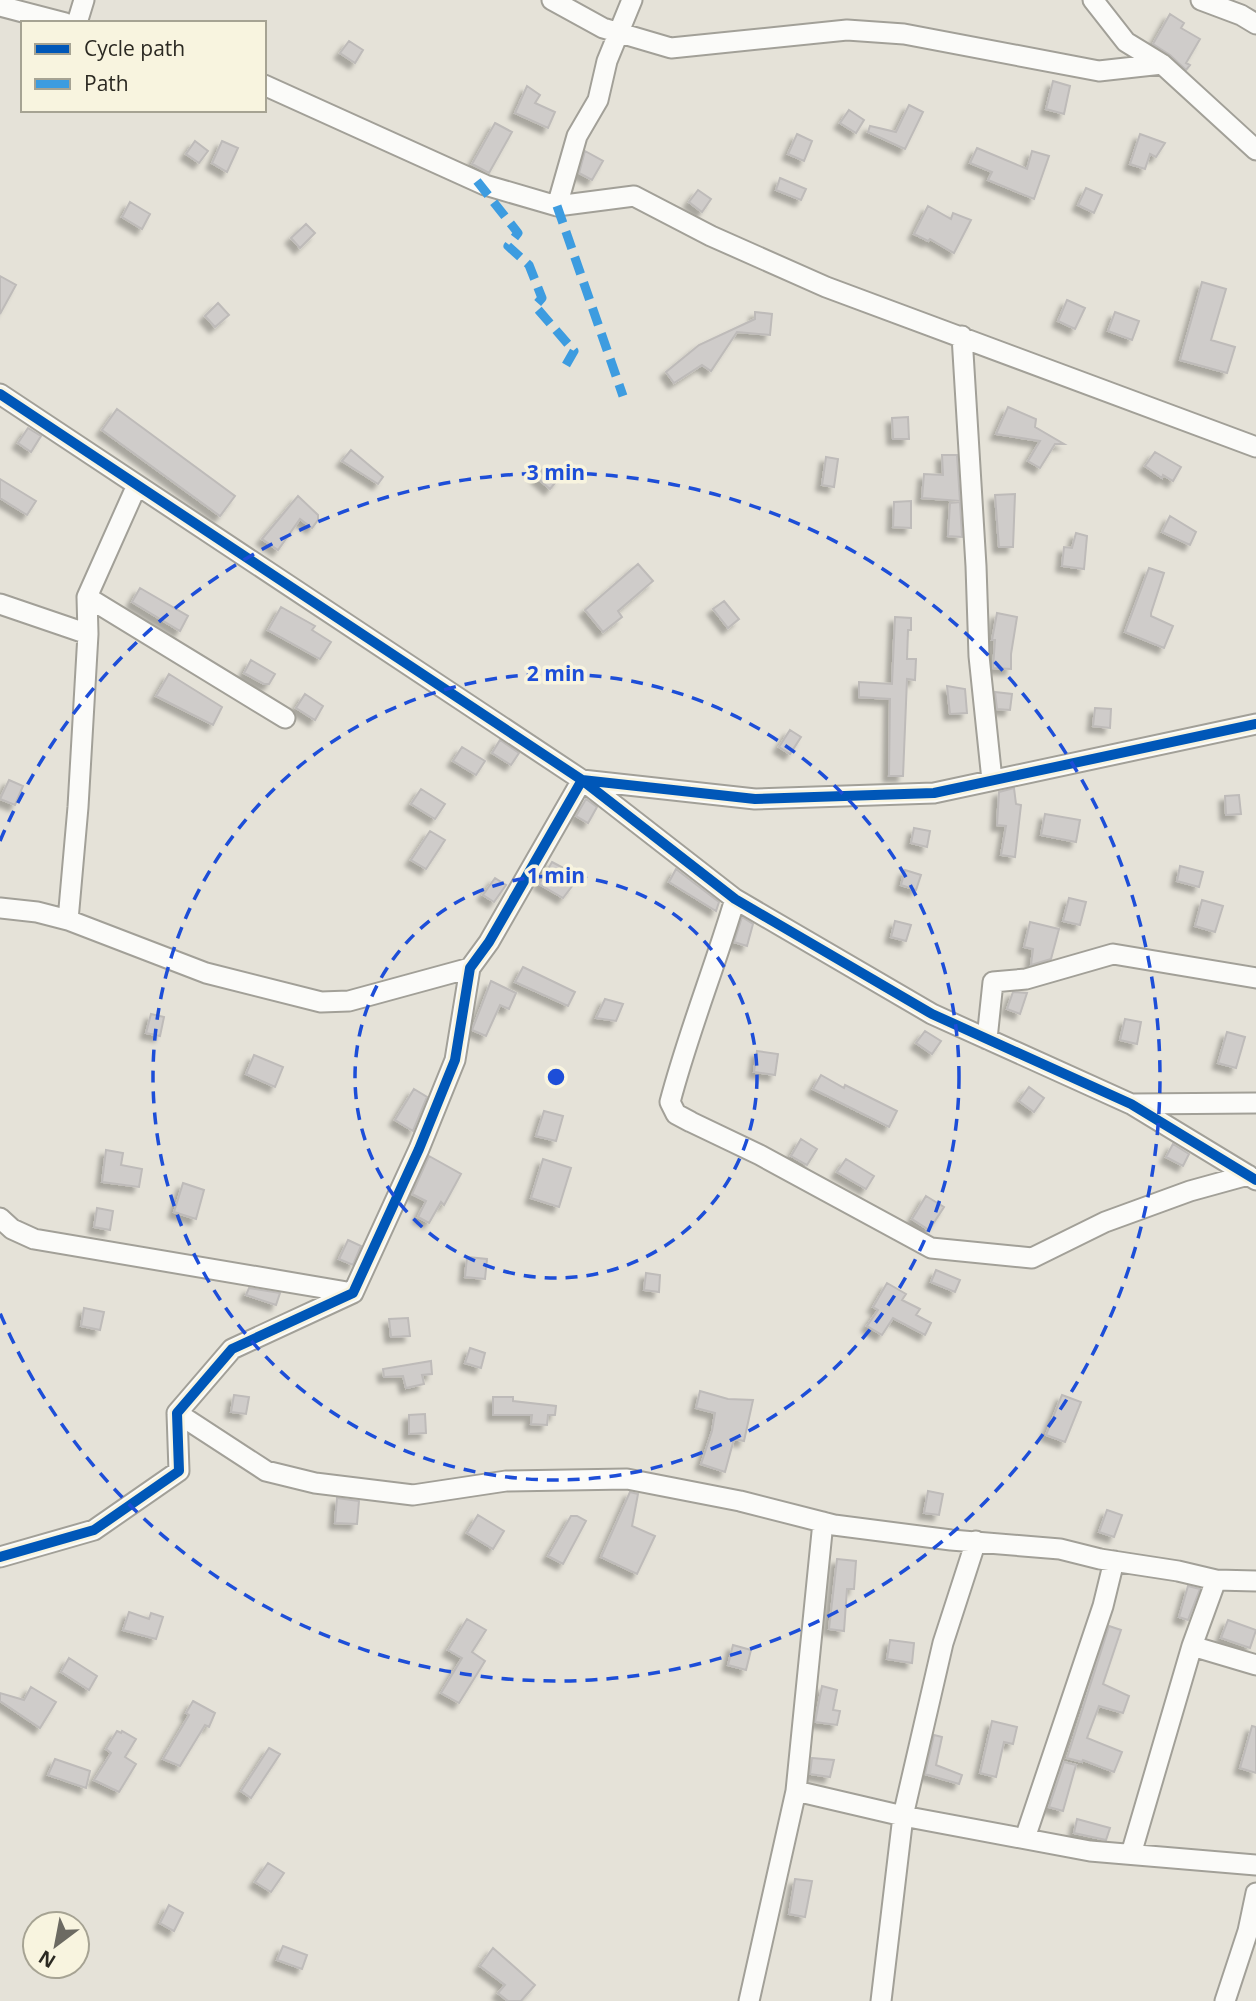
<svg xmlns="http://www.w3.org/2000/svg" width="1256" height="2001" font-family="'Open Sans',sans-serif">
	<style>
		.building { fill: #cfccca; stroke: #bebbb9; stroke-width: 2; filter: url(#shadow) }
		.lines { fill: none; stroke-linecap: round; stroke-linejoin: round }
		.minor-casing { stroke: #a2a098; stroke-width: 23 }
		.minor { stroke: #fbfbf9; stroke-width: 19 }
		.quiet { stroke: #3d9ce0; stroke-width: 9; stroke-dasharray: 18 9; stroke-linecap: butt }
		.cycleway-casing { stroke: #f8f4df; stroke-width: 15 }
		.cycleway { stroke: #0057b8; stroke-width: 10 }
		.ring { fill: none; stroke: #1d4ed8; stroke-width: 3.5; stroke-dasharray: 12 9 }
		.centre { fill: #1d4ed8; stroke: #f8f4df; stroke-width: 3.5 }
		.ring-label { font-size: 21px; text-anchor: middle; font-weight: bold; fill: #1d4ed8; stroke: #f8f4df; stroke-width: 7; stroke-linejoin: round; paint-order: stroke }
	</style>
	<defs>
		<filter id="shadow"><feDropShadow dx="-5.5" dy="5.5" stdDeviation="2" flood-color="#0004"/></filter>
	</defs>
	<rect width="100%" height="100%" fill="#e5e2d8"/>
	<!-- building -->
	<path class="building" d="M1170 14 1184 23 1181 28 1200 39 1186 63 1190 65 1186 70 1170 55 1153 44Z
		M349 41 363 50 355 63 340 53Z
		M1053 81 1070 86 1064 114 1046 109Z
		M527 86 540 95 535 103 555 112 548 128 515 113Z
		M909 105 923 112 905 149 868 132 870 126 896 132Z
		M849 110 864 120 856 133 840 123Z
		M495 123 512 132 489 173 472 164Z
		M797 134 812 141 804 161 788 154Z
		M1140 134 1165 143 1156 157 1150 154 1145 169 1130 164Z
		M195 141 208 151 199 163 186 154Z
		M222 141 238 148 227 172 212 163Z
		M977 148 1027 169 1032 151 1049 156 1034 199 988 180 992 172 970 163Z
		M585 151 603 161 592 180 579 173Z
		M780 178 806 189 801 200 776 190Z
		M1086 188 1102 195 1094 213 1078 205Z
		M698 190 711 199 702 212 689 202Z
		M130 202 150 214 142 229 122 217Z
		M928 206 951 219 953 213 971 220 954 253 930 239 928 241 914 234Z
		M306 224 315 233 300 248 291 238Z
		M0 276 16 285 0 314Z
		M1202 282 1226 289 1211 340 1235 347 1227 373 1180 360Z
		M1067 300 1085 308 1075 329 1058 321Z
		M218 303 229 315 215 327 205 316Z
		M755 312 772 314 770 335 737 332 711 371 702 365 674 383 666 372 699 345 755 319Z
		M1115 312 1139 321 1132 340 1108 331Z
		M1008 407 1036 419 1035 427 1064 444H1055L1040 468 1028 461 1040 441 996 434Z
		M117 409 235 496 220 516 102 430Z
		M908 417 909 439H893L892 418Z
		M28 428 41 436 31 452 18 443Z
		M351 450 383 477 378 484 342 461Z
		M1155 452 1181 467 1173 481 1163 475 1162 478 1145 466Z
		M942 455H957L960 501 922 498 924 474 943 475Z
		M826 457 838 459 834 487 822 485Z
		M546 466 559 478 550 489 536 477Z
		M0 479 36 501 27 515 0 498Z
		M1015 494 1013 547H999L995 495Z
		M298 496 318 515V520L312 528 300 519 278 550 262 539Z
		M911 501V528L893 527 894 502Z
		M960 502 962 537 948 536 950 503Z
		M1170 516 1196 532 1190 545 1162 532Z
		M1076 533 1087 536 1084 569 1062 566 1064 547 1072 548Z
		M638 564 653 581 618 611 622 617 603 632 585 610Z
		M1149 568 1164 573 1151 613V616L1173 626 1164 648 1125 632Z
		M140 588 188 616 180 631 132 602Z
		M724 601 739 619 728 628 713 609Z
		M281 607 315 626 312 630 331 642 320 659 268 630Z
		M997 613 1017 617 1011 654V669L993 668 995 640H992Z
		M895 617 911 618V630H908L907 659H916L915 680 907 679 903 776H889L890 699 859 697V682L892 684Z
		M251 660 275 674 269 684H264L244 673Z
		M169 674 222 707 213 725 156 696Z
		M947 686 965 689 967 713 950 714Z
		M995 692 1012 694 1010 710 997 709Z
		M305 694 323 706 315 720 296 708Z
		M1095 708 1111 709 1110 728 1093 726Z
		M790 730 801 737 790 754 779 747Z
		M500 740 519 753 511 765 492 753Z
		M462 747 485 761 476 775 453 761Z
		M9 780 23 786 15 805 0 799Z
		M1014 788 1016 804 1021 805 1015 857 1001 855 1006 826 997 825 999 792Z
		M421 789 445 804 435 819 411 804Z
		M1239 795 1241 814 1226 815 1225 796Z
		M586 799 597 807 588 823 576 816Z
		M1045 814 1080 820 1076 842 1041 835Z
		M914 828 930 831 927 847 911 843Z
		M430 831 445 840 426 869 411 860Z
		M552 862 567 870 563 877 573 885 563 898 539 884Z
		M1180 866 1203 872 1199 887 1177 881Z
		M676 869 719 902 716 911 669 882Z
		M905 870 921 875 916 890 901 885Z
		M495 878 506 885 494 902 483 895Z
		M1069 898 1086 902 1080 925 1063 921Z
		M1202 900 1223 906 1215 932 1195 926Z
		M742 917 753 924 747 946 734 942Z
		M895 921 911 925 906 941 891 937Z
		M1030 922 1059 929 1051 959 1031 965 1033 949 1024 947Z
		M523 967 575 992 568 1006 515 982Z
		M491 981 516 993 509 1009 500 1005 486 1036 472 1030Z
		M1013 992 1027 993 1020 1014 1007 1009Z
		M605 999 623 1004 616 1021 596 1018Z
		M151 1014 164 1017 160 1036 146 1033Z
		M1125 1019 1141 1022 1137 1044 1120 1040Z
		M925 1031 941 1041 932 1054 916 1043Z
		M1227 1032 1245 1037 1236 1068 1218 1063Z
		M757 1051 778 1054 775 1075 754 1072Z
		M254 1055 283 1067 275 1087 246 1074Z
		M821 1075 844 1088 845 1085 897 1111 889 1127 813 1089Z
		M1029 1087 1044 1098 1034 1112 1019 1101Z
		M414 1089 427 1097 413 1131 395 1120Z
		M544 1111 563 1116 556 1141 536 1136Z
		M801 1139 817 1149 807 1165 791 1156Z
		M1173 1144 1189 1154 1183 1166 1166 1157Z
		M106 1150 123 1153 121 1165 142 1169 139 1187 102 1182Z
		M429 1156 461 1174 444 1205 441 1202 429 1223 418 1217 426 1201 412 1194Z
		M543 1159 571 1168 559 1207 531 1198Z
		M846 1159 874 1176 866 1189 837 1172Z
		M183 1183 204 1190 196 1219 174 1212Z
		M926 1196 944 1207 929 1230 912 1219Z
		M97 1208 113 1211 110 1230 94 1227Z
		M348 1240 361 1246 353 1265 339 1259Z
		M467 1257 487 1259 485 1279 465 1277Z
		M936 1270 960 1280 955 1292 931 1282Z
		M646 1273 660 1275 659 1292 644 1290Z
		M887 1283 906 1294 902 1300 920 1309 916 1315 931 1323 925 1335 893 1318 882 1335 867 1326 878 1310 873 1307Z
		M249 1288 280 1293 276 1305 246 1295Z
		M84 1308 104 1312 100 1330 81 1326Z
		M408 1318 410 1336 391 1337 389 1319Z
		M470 1348 485 1353 481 1368 465 1363Z
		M431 1361 432 1374 422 1375 424 1384 406 1388 403 1376 384 1377 383 1369Z
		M700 1391 728 1399 753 1400 744 1441 734 1439 725 1472 701 1464 712 1431 715 1413 696 1408Z
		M234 1395 249 1397 246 1414 231 1412Z
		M1062 1395 1081 1402 1065 1442 1046 1435Z
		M493 1397H513V1401L556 1406 555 1415H548L547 1425 531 1424 532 1415H493Z
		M425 1414 426 1433 409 1434V1415Z
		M928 1491 943 1494 939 1515 924 1513Z
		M630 1492 638 1494 632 1526 655 1536 637 1574 601 1557Z
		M337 1498 359 1501 357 1524 335 1523Z
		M1107 1510 1122 1515 1114 1537 1099 1532Z
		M478 1515 504 1531 493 1549 467 1533Z
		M571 1516H577L586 1521 563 1564 548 1556Z
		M837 1559 856 1561 854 1589H847L844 1631 829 1629Z
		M1188 1586 1200 1589 1188 1620 1179 1617Z
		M129 1612 149 1619 151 1613 163 1617 156 1639 123 1630Z
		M467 1619 486 1630 472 1652 485 1661 459 1703 441 1693 462 1658 448 1650Z
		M1228 1620 1256 1630 1250 1648 1221 1638Z
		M1109 1626 1121 1630 1103 1684 1129 1696 1123 1713 1099 1706 1087 1738 1122 1752 1114 1772 1083 1760 1082 1762 1067 1758Z
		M890 1640 914 1643 912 1663 887 1659Z
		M733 1645 751 1650 746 1670 728 1665Z
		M69 1658 97 1676 89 1690 61 1672Z
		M822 1686 837 1690 833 1710 840 1711 837 1725 815 1722Z
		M31 1687 56 1702 40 1728 0 1701V1693L24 1700Z
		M193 1701 215 1713 209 1727 205 1725 180 1766 163 1759 189 1715 186 1713Z
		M992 1721 1017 1727 1013 1744 1004 1742 996 1777 980 1773Z
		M1252 1726 1256 1727V1773L1240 1768Z
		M117 1731 121 1733 122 1731 136 1739 125 1757 136 1764 119 1792 94 1780 111 1753 106 1749Z
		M934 1735 942 1737 936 1765 962 1775 959 1784 925 1774Z
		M269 1748 280 1754 251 1798 241 1791Z
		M812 1758 834 1760 830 1777 810 1774Z
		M55 1759 90 1771 86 1788 48 1775Z
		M1064 1762 1076 1765 1063 1811 1049 1807Z
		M1077 1819 1110 1828 1106 1840 1074 1833Z
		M268 1863 284 1873 271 1892 255 1882Z
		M795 1879 812 1881 805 1917 789 1914Z
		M169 1905 183 1913 174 1931 160 1923Z
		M283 1946 307 1955 302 1969 277 1960Z
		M493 1948 535 1985 521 2001H508L498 1993 505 1985 480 1966Z"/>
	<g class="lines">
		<!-- minor casing -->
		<g class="minor-casing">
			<path id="minor" d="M552 0 603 28 671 48 847 30 904 34 1099 71 1162 64
				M1093 0 1126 42 1162 64 1256 150
				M1201 0 1241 15 1256 24
				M0 6 65 23
				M77 23 84 0
				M264 85 485 185 557 206 634 196 711 236 826 287 1256 447
				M557 206 577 136 598 100 607 61 632 0
				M962 336 976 566 979 656 992 780
				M0 394 582 780 735 899 932 1014 1131 1104 1256 1180
				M87 597 285 718
				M0 604 88 634
				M735 899C715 967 688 1033 670 1102L676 1114 691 1122 760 1155 931 1248 1032 1258 1105 1222 1190 1191 1248 1175
				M0 908 37 912 68 920 206 973 321 1002 349 1001 470 968
				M68 920 78 807 88 634 87 597 137 485
				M987 1039 993 982 1026 979 1113 954 1256 978
				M1132 1104 1256 1103
				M0 1218 12 1229 34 1239 353 1293
				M177 1413 266 1471 315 1483 413 1495 506 1481 627 1479 740 1501 834 1525 951 1540 1060 1549 1100 1559 1178 1571 1216 1580 1256 1581
				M823 1522 796 1791 903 1816 1090 1851 1256 1865
				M0 1557 94 1530 179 1471 177 1413 232 1349 353 1293 419 1149 455 1060 470 968 489 942 582 780 755 799 934 793 1256 724
				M1216 1580 1192 1646 1256 1665
				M1025 1838 1103 1606 1114 1561
				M1131 1854 1192 1646
				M749 2001 796 1791
				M881 2001 903 1816 943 1643 976 1541
				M1225 2001 1248 1931 1256 1893"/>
		</g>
		<!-- minor -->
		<use href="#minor" class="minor"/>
		<!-- quiet -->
		<path class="quiet" d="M477 181 518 233 508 246 529 265 542 298 535 306 574 351 566 365
			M557 206 623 396"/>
		<!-- cycleway casing -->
		<g class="cycleway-casing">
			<path id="cycleway" d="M0 394 582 780 735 899 932 1014 1131 1104 1256 1180
				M0 1557 94 1530 179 1471 177 1413 232 1349 353 1293 419 1149 455 1060 470 968 489 942 582 780 755 799 934 793 1256 724"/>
		</g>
		<!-- cycleway -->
		<use href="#cycleway" class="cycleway"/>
	</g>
	<!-- distance rings -->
	<g class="ring">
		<circle cx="556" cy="1077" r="201"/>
		<circle cx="556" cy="1077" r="403"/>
		<path d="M0 841A604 604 0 1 1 0 1313"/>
	</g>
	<circle cx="556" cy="1077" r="10" class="centre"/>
	<g class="ring-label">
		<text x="556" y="480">3 min</text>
		<text x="556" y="681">2 min</text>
		<text x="556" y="883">1 min</text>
	</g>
	<!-- legend -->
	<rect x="21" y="21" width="245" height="91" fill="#f8f4df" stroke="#a6a393" stroke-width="2"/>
	<rect x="35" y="44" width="35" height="10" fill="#0057b8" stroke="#a6a393" stroke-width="2"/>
	<text x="84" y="56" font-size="21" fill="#2b2922">Cycle path</text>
	<rect x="35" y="79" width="35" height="10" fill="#3d9ce0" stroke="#a6a393" stroke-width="2"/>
	<text x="84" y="91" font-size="21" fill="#2b2922">Path</text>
	<!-- north arrow -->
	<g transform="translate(56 1945) rotate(212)"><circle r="33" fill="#f8f4df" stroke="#a6a393" stroke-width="2"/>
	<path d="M0-5L12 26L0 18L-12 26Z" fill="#6c6a62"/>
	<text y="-10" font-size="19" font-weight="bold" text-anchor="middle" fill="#2b2922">N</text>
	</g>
</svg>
